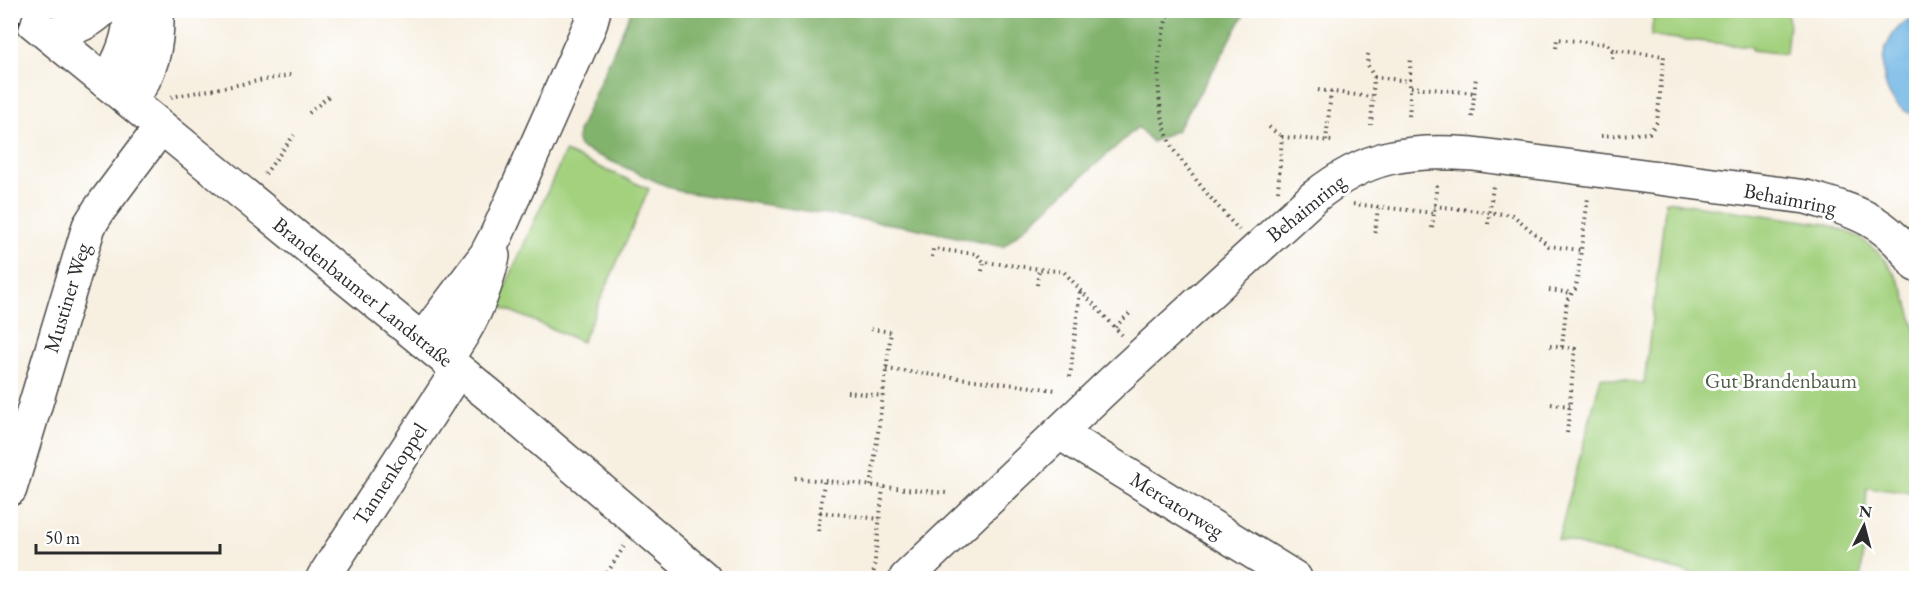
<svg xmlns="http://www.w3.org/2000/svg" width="1927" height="589" font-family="'EB Garamond',serif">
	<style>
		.green { fill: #a3d17e; stroke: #677e54; stroke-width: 1.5 }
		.forest { fill: #82b36d; stroke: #566f4c; stroke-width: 1.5 }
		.water { fill: #6bb3e3; stroke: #4b6f87; stroke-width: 1.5 }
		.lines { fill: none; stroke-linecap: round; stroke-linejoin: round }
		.minor-casing { stroke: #4a4846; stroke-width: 36 }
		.major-casing { stroke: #4a4846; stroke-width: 36 }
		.path { stroke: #4a4846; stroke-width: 4; stroke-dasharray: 1.5 4.5; stroke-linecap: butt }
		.minor { stroke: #fff; stroke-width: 33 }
		.major { stroke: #fff; stroke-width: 33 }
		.rail-casing { stroke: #2b2b2b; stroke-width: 7 }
		.rail { stroke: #fff; stroke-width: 4.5; stroke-dasharray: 14; stroke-linecap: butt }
		.labels { text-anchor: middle; stroke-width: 6; stroke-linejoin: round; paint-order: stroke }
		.street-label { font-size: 21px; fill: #2b2b2b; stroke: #fff }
		.park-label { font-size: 21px; fill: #4f5d44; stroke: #fff }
	</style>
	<rect width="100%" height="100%" fill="#fff"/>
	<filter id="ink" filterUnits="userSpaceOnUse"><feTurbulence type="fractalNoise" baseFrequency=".0167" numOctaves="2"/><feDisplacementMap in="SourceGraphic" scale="12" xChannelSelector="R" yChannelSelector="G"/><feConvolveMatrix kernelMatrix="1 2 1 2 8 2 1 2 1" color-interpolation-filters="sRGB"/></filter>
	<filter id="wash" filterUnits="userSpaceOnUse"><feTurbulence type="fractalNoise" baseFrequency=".008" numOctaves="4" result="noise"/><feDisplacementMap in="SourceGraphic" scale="24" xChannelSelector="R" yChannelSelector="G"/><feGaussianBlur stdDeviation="1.35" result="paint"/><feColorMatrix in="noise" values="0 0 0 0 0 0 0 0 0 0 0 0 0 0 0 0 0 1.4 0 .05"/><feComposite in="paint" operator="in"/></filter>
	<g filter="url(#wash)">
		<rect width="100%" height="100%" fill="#f7efe0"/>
		<!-- green -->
		<path class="green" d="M1787 10 1789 23 1786 54 1752 50V47L1651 36 1654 11Z
			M565 152 649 189 582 342 497 305Z
			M1666 201 1826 224 1857 236 1879 253 1889 265 1904 290 1916 332V493L1867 488 1861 578H1710L1558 540 1601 377 1644 384Z"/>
		<!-- forest -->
		<path class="forest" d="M631 11V10L1246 11 1215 67 1177 130 1152 142 1138 127 1003 247 910 227 678 191 579 147 577 141 578 132Z"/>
		<!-- water -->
		<path class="water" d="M1916 16V115C1886 110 1875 66 1889 41 1895 29 1904 21 1916 16Z"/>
	</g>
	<g filter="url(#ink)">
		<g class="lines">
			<!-- minor casing -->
			<g class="minor-casing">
				<path id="minor" d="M49 35C69 30 87 25 102 10
					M106 82C121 60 131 37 130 10
					M130 101C152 73 158 46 157 10
					M422 340 486 255 497 234 590 25 594 10
					M446 359C470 326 484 297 493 256
					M1060 433 1295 578
					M10 489 89 226 99 210 161 127
					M323 578 458 370
					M906 578 1111 383 1314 197C1366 155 1408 149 1473 154L1806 197C1855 211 1888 220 1916 265"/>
			</g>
			<!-- major casing -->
			<g class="major-casing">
				<path id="major" d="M18 10 493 398 704 578"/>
			</g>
			<!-- path -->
			<path class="path" d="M1169 10C1156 52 1153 106 1172 147 1176 154 1181 160 1186 166 1202 189 1220 209 1239 230
				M1556 48 1557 39 1607 44 1613 50
				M1368 54 1367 64 1374 77 1371 125
				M1374 77 1409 81
				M1411 87 1475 93
				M1318 90 1372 97
				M171 97 291 75
				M309 113 330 95
				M1409 116C1411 95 1409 76 1411 56
				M1472 117 1476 77
				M1269 127 1282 137
				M1601 136 1649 133 1657 122 1664 56 1613 50 1612 61
				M1326 141 1331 92
				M265 174 294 135
				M1278 191 1282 137 1332 141
				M1353 204 1434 213 1437 182
				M1434 206 1513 215 1549 246 1580 250
				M1488 224 1493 186
				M1432 228 1434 213
				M1375 233 1378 207
				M932 257 933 249 977 254 984 262 1064 272 1122 335
				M982 271 984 262
				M1037 285 1039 269
				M1549 290 1572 293
				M1115 327 1130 313
				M871 329 891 332 871 487
				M1550 346 1575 349 1567 434
				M1562 347 1567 300 1576 288 1588 198
				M886 369 1056 390
				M1070 377 1080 291
				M847 392 883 396
				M1551 404 1570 406
				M795 478 946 493
				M820 512 880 519
				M818 531 824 482
				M604 578 625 545
				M873 578 883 488"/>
			<!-- minor -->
			<use href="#minor" class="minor"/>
			<!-- major -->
			<use href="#major" class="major"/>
			<!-- rail casing -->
			<g class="rail-casing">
				<path id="rail" d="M10 47 21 10"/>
			</g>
			<!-- rail -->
			<use href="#rail" class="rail"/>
		</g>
	</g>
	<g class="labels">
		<!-- street labels -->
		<g class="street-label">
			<text transform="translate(1790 199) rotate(11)" y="7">Behaimring</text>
			<text transform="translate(1306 208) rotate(-39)" y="7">Behaimring</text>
			<text transform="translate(363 292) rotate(39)" y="7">Brandenbaumer Landstraße</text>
			<text transform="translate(67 298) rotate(-73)" y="7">Mustiner Weg</text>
			<text transform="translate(390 474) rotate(-57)" y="7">Tannenkoppel</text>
			<text transform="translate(1177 505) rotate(32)" y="7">Mercatorweg</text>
		</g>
		<!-- park labels -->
		<g class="park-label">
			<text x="1781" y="388">Gut Brandenbaum</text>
		</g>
	</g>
	<!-- margin -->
	<rect width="1927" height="589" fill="none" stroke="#fff" stroke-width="36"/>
	<!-- north arrow -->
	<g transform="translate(1864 526) rotate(6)" stroke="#ffffff" stroke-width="4.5" paint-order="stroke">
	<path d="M0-4.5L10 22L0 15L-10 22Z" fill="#2b2b2b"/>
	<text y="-9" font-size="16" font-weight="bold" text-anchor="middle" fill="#2b2b2b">N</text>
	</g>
	<!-- scale -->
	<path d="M36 544v9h184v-9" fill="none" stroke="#2b2b2b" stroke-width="3"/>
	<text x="45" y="544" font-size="18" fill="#2b2b2b" stroke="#ffffff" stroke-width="4.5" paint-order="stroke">50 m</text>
</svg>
